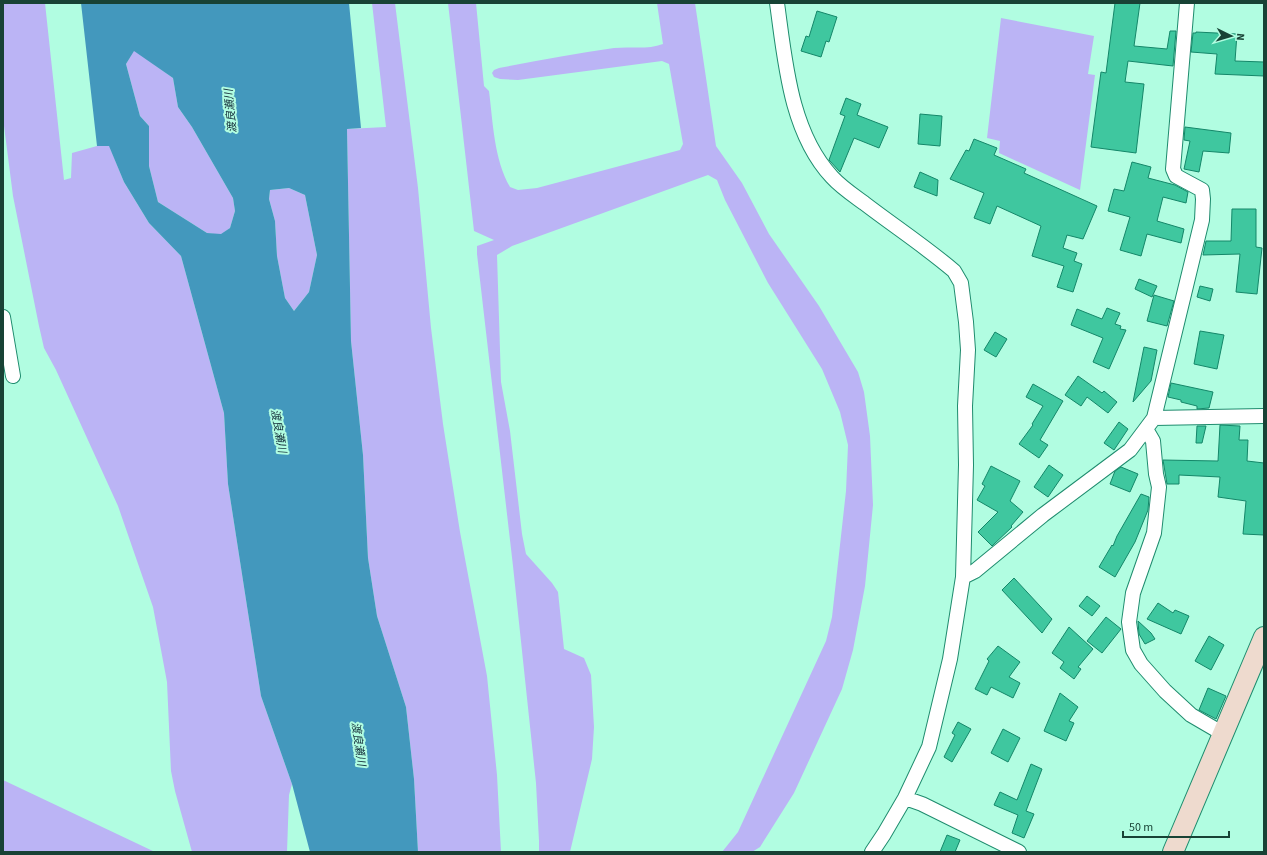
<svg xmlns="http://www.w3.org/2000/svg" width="1267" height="855" font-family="'Source Sans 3','Noto Sans JP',sans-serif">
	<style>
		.green { fill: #bbb4f5 }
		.water { fill: #4398bd; fill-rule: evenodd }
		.building { fill: #3fc79f; stroke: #148769 }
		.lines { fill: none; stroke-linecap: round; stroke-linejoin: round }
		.street-casing { stroke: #1f8c6e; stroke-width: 16 }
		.secondary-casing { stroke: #1f8c6e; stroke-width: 22 }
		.street { stroke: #fff; stroke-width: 14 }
		.secondary { stroke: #eedace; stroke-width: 20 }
		.labels { text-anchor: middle; stroke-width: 4; stroke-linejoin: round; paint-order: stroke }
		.water-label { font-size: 11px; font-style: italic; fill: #142e3a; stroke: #b1fde1 }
	</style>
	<rect width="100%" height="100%" fill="#b1fde1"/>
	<!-- green -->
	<path class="green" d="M3 3H45L64 180 71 178 72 153 97 146 109 145 124 182 149 223 181 256 224 413 228 484 261 696 292 784 289 795 287 852H192L175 791 171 771 167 682 153 607 118 506 56 370 44 348 39 326 13 196 3 118Z
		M372 3H395L418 188 431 328 443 424 460 532 487 676 497 775 501 852H418L414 779 406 707 377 616 368 558 363 455 351 341 347 129 386 127Z
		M448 3H476L484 86 489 91C493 123 494 159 510 187L518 190 537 188 680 150 683 144 669 64 662 61 518 80 500 79 494 77 492 73 494 70 499 68C537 61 576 53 614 48 631 46 647 50 663 44L657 3H695L716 146 742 183 769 234 819 306 858 372 864 392 870 436 873 505 865 586 853 650 842 689 794 793 760 847 752 852H722L738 832 826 641 832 617 846 491 848 445 840 412 822 369 768 283 725 200 717 180 708 175 512 246 497 255 501 382 510 431 522 534 526 554 552 583 558 592 564 649 584 658 591 675 594 727 592 759 570 852H539V841L536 783 513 566 477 254V246L494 240 474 231Z
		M1001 18 1094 36 1088 74 1095 75 1080 190 999 153 1000 141 987 138Z
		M134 50 173 78 178 107 192 127 233 198 235 211 230 228 221 235 207 233 158 202 149 166V126L140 116 126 64Z
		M289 188 305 195 317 255 309 292 294 311 285 298 277 256 275 221 269 199 270 190Z
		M3 780 155 852H3Z"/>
	<!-- water -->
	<path class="water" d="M81 3H349L361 128 347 129 351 341 363 455 368 558 377 616 406 707 414 779 418 852H310L292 784 261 696 228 484 224 413 181 256 149 223 124 182 109 146H97ZM134 51 173 78 178 107 192 127 233 198 235 211 230 228 221 234 207 233 158 202 149 166V126L140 116 126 64ZM289 188 305 195 317 255 309 292 294 311 285 298 277 256 275 221 269 199 270 190Z"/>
	<!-- building -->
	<path class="building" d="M1115 3H1140L1134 46 1167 49 1170 31H1176L1173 66 1128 61 1125 82 1144 84 1136 153 1091 147 1101 72 1106 73Z
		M817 11 837 17 829 42 826 41 821 57 801 51 806 36 809 37Z
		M1196 32 1237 34 1235 61 1264 62V76L1215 74 1217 54 1191 52 1193 33H1196Z
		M846 98 861 104 857 115 888 127 879 148 854 138 840 172 829 160 845 116 840 114Z
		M920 114 942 116 940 146 918 144Z
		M1185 127 1231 133 1229 153 1203 151 1199 172 1184 169 1190 141 1184 140Z
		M974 139 997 148 994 155 1026 169 1024 173 1097 206 1083 239 1067 235 1063 248 1077 253 1074 261 1082 264 1073 292 1057 287 1064 266 1032 256 1041 226 997 206 990 224 974 218 984 193 950 179 966 150 969 151Z
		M1132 162 1151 167 1148 178 1175 185 1188 192 1186 203 1163 197 1157 221 1184 229 1181 243 1147 234 1141 256 1120 250 1130 217 1108 211 1114 189 1124 191Z
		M920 172 938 180 937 196 914 187Z
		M1232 209H1256V247L1262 248 1257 294 1236 292 1240 254 1203 255 1206 241H1231Z
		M1139 279 1157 286 1152 297 1135 289Z
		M1200 286 1213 289 1210 301 1197 297Z
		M1154 295 1174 301 1167 326 1147 321Z
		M1107 308 1120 313 1115 324 1121 326 1120 329 1126 330 1109 369 1093 362 1103 338 1071 325 1077 309 1102 319Z
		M1200 331 1224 335 1217 369 1194 364Z
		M995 332 1007 339 996 357 984 350Z
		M1144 347 1157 350 1151 381 1133 402Z
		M1078 376 1102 393 1104 391 1117 402 1108 413 1087 397 1081 406 1065 395Z
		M1171 383 1213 392 1209 408 1197 409V406L1181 402V400L1168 397Z
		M1033 384 1063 401 1040 440 1048 445 1039 458 1019 444 1033 425 1032 424 1043 406 1026 397Z
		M1119 422 1128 429 1114 450 1104 443Z
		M1220 425 1240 426 1239 440H1248L1247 461 1264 463V535L1243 534 1246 501 1218 497 1220 477 1179 475V484H1167L1163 460 1218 461Z
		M1197 426H1206L1202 443H1196Z
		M1049 465 1063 475 1048 497 1034 487Z
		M991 466 1020 481 1010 501 1023 512 1011 526 1012 527 992 546 978 532 998 512 977 500 985 486 982 484Z
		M1121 467 1138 474 1130 492 1110 484 1115 471Z
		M1141 494 1149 497 1148 510 1135 542 1115 577 1099 567 1112 545 1113 546 1117 536Z
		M1014 578 1052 619 1042 633 1002 590Z
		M1087 596 1100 606 1092 616 1079 606Z
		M1158 603 1173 613 1175 610 1189 616 1181 634 1147 619Z
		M1106 617 1121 629 1102 653 1087 641Z
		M1138 621 1151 633 1155 639 1145 644 1139 634Z
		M1069 627 1093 649 1078 667 1081 669 1074 679 1060 668 1064 662 1052 653Z
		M1209 636 1224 645 1211 670 1195 661Z
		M998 646 1020 662 1009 677 1020 683 1013 698 991 687 987 695 975 689 989 661 987 659Z
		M1208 688 1226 696 1216 719 1199 710Z
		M1060 693 1078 707 1069 721 1074 723 1066 741 1044 731Z
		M958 722 971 729 952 762 944 757 955 735 952 733Z
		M1003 729 1020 738 1008 762 991 753Z
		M1031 764 1042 769 1026 811 1034 814 1024 838 1012 833 1018 815 994 805 1000 792 1017 800Z
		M947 835 960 840 955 852H940Z"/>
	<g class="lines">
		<!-- street casing -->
		<g class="street-casing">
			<path id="street" d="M777 3C785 60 790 132 832 177 841 187 853 195 864 203 894 226 926 247 954 271L961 283 966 322 968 350 965 406 966 465 963 577 950 659 929 747 905 798 884 834 872 852
				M3 317 13 376
				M1154 418 1264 416
				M1146 429 1153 441 1156 474 1159 487 1154 533 1133 593 1129 622 1133 650 1141 664 1165 691 1191 715 1215 729 1225 732
				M963 577 975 571 1043 515 1130 450 1154 418 1202 220 1203 199 1202 190 1176 176 1173 169 1187 3
				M905 798 922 804 1019 852"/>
		</g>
		<!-- secondary casing -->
		<g class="secondary-casing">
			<path id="secondary" d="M1173 852 1264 637"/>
		</g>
		<!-- street -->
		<use href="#street" class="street"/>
		<!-- secondary -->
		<use href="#secondary" class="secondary"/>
	</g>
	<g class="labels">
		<!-- water labels -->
		<g class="water-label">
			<text transform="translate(230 111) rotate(-95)" y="4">渡良瀬川</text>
			<text transform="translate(279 431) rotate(80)" y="4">渡良瀬川</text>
			<text transform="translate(359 744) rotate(82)" y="4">渡良瀬川</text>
		</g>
	</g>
	<!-- border -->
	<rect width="1267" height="855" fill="none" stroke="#184235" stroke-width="8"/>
	<!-- north arrow -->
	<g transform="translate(1231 36) rotate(95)" stroke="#b1fde1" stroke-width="3" paint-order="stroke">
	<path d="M0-3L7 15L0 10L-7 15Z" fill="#184235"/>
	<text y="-6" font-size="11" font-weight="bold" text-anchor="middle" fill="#184235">N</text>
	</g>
	<!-- scale -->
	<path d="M1123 831v6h106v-6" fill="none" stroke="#184235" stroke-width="2"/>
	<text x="1129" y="831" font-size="12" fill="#184235" stroke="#b1fde1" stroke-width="3" paint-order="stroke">50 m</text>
</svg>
